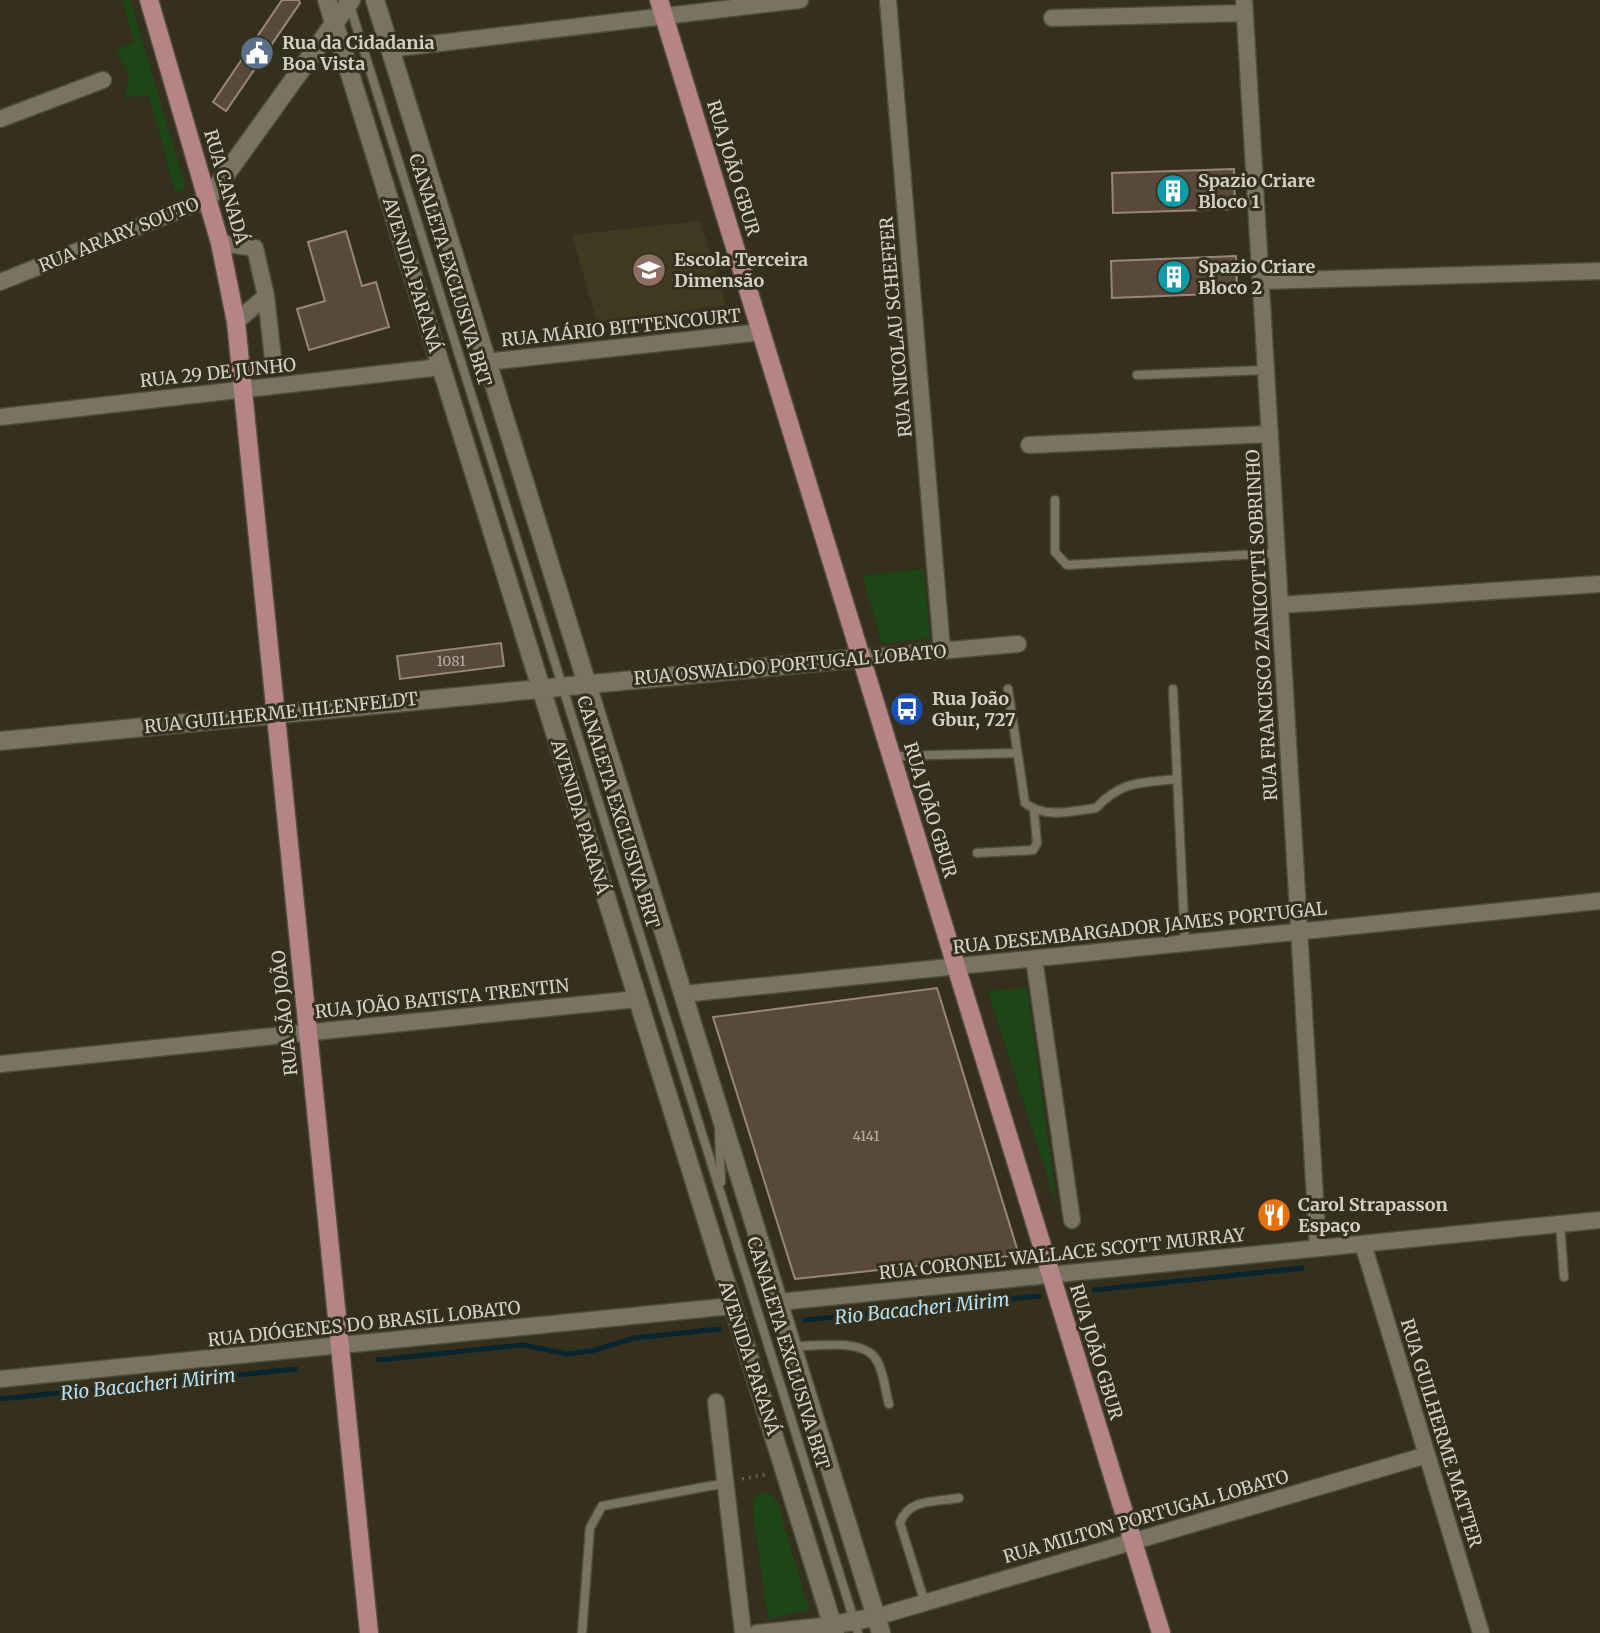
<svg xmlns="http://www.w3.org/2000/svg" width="1600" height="1633" font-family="Merriweather,serif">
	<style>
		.built { fill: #403a20 }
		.green { fill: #1c4616 }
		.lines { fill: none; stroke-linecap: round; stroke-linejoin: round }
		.stream { stroke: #092530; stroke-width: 5 }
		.building { fill: #58493a; stroke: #988777; stroke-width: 2 }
		.service-casing { stroke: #504c3c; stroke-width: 11 }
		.minor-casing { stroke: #504c3c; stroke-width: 19 }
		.tertiary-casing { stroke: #504c3c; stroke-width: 21 }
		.secondary-casing { stroke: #504c3c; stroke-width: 21 }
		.primary-casing { stroke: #504c3c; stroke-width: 21 }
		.path { stroke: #666152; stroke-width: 3.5; stroke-dasharray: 2 5; stroke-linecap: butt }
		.service { stroke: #79745f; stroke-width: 8 }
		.minor { stroke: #79745f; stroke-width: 16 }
		.tertiary { stroke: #79745f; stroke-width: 18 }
		.secondary { stroke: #79745f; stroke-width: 18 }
		.primary { stroke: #b48487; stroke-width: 18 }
		.labels { text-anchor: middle; stroke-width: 6; stroke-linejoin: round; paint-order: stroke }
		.number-label { font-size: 14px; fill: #b5afa3 }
		.poi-label { font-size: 18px; font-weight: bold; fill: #d4d1c6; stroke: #35301e; text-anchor: start }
		.street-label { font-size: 18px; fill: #d4d1c6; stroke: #35301e }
		.water-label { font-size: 19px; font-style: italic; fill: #b5dff2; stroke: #35301e }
	</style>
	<rect width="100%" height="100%" fill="#35301e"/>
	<!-- built -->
	<path class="built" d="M700 221 726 305 597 322 572 235Z"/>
	<!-- green -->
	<path class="green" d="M122 0H130L186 189 175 192 149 94 126 98 129 74 116 51 134 41Z
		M924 569 930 638 882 644 863 576Z
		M1027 988 1057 1206 988 991Z
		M760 1493H768L777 1501 809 1610 768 1619 753 1512V1500Z"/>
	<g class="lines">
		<!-- stream -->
		<path class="stream" d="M1094 1290 1302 1268
			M805 1320 1039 1296
			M378 1360 523 1345 568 1354 595 1350 634 1338 719 1329
			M0 1399 296 1369"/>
	</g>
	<!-- building -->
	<path class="building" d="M282 0H299L300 3 226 111 213 102Z
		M1234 169 1235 209 1113 213 1112 173Z
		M346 231 362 286 376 282 389 327 309 350 297 309 325 301 308 242Z
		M1236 256 1237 293 1112 298 1111 261Z
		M501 643 504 666 400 679 397 656Z
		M937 988 1019 1255 795 1279 713 1017Z"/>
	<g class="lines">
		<!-- service casing -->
		<g class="service-casing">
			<path id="service" d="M350 6 858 1633
				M1137 375 1266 370
				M1055 500V552L1067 565 1277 553
				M1008 689 1025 803C1045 819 1072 811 1096 808 1122 780 1142 783 1177 779
				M1173 689 1185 943
				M893 756 1016 753
				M977 853 1033 850 1037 843 1034 810
				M719 1132 721 1182
				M1560 1224 1564 1277
				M793 1346C816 1347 865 1337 877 1361 884 1372 885 1391 889 1404
				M925 1603 900 1523C908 1498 937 1502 959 1498
				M582 1633 590 1528 602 1506 726 1483"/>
		</g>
		<!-- minor casing -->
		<g class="minor-casing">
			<path id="minor" d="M888 0 942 650
				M1244 0 1318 1248
				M1052 18 1245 13
				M389 49 800 0
				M0 119 103 80
				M220 243 255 248 266 296 273 359
				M1261 281 1600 271
				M0 282 208 199
				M236 322 266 296
				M486 362 761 332
				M0 417 441 367
				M1029 445 1270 434
				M1280 605 1600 584
				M861 658 1018 644
				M1034 959 1072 1220
				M683 994 1600 901
				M0 1064 637 999
				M1363 1244 1481 1633
				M779 1302 1600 1220
				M0 1379 732 1306
				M716 1402 743 1633
				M876 1617 1427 1455
				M757 1633 832 1625"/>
		</g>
		<!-- tertiary casing -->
		<g class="tertiary-casing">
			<path id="tertiary" d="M327 0 835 1633
				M375 0 881 1633
				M832 1625 876 1617"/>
		</g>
		<!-- secondary casing -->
		<g class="secondary-casing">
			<path id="secondary" d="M208 199 351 0
				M0 741 861 658"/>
		</g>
		<!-- primary casing -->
		<g class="primary-casing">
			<path id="primary" d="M149 0 220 243 236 322 369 1633
				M659 0 1161 1633"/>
		</g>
		<!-- path -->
		<path class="path" d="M742 1479 768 1474"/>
		<!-- service -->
		<use href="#service" class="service"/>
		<!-- minor -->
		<use href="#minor" class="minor"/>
		<!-- tertiary -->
		<use href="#tertiary" class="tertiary"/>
		<!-- secondary -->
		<use href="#secondary" class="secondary"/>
		<!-- primary -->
		<use href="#primary" class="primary"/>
	</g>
	<!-- icons -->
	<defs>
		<g id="civic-disc" transform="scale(1.75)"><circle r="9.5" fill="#5c6f8a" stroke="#35301e"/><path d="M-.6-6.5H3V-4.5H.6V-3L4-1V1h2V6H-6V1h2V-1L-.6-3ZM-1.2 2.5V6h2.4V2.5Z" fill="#fff"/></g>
		<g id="building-disc" transform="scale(1.75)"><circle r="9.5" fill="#0f9aa8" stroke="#35301e"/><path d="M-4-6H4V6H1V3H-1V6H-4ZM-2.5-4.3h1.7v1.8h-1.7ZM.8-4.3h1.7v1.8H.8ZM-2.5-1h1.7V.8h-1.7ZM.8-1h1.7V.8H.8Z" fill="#fff"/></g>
		<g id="school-disc" transform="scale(1.75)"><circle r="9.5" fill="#8d6e63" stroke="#35301e"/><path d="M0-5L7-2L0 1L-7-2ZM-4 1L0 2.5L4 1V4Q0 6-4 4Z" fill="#fff"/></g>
		<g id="bus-disc" transform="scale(1.75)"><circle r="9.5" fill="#1a4fb4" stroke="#35301e"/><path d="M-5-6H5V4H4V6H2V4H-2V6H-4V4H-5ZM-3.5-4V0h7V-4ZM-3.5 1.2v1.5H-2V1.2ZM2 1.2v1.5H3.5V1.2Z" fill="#fff"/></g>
		<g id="restaurant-disc" transform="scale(1.75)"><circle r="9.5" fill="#e8710a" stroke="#35301e"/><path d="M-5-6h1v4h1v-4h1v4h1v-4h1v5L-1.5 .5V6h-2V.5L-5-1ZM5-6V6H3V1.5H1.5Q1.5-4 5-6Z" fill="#fff"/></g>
	</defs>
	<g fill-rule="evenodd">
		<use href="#civic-disc" x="257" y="53"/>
		<use href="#building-disc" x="1173" y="191"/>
		<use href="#school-disc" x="649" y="270"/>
		<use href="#building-disc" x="1174" y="277"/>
		<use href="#bus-disc" x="907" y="709"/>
		<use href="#restaurant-disc" x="1274" y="1215"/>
	</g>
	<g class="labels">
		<!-- number labels -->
		<g class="number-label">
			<text x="451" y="666">1081</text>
			<text x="866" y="1141">4141</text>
		</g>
		<!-- poi labels -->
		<g class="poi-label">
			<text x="282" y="49">Rua da Cidadania<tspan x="282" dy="21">Boa Vista</tspan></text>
			<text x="1198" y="187">Spazio Criare<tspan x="1198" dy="21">Bloco 1</tspan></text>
			<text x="674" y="266">Escola Terceira<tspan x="674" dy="21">Dimensão</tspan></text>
			<text x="1198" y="273">Spazio Criare<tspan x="1198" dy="21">Bloco 2</tspan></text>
			<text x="932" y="705">Rua João<tspan x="932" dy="21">Gbur, 727</tspan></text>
			<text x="1298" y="1211">Carol Strapasson<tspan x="1298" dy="21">Espaço</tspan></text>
		</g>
		<!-- street labels -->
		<g class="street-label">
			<text transform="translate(733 168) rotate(73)" y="6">RUA JOÃO GBUR</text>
			<text transform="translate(226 187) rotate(74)" y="6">RUA CANADÁ</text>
			<text transform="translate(119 235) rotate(-22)" y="6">RUA ARARY SOUTO</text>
			<text transform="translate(450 270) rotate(73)" y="6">CANALETA EXCLUSIVA BRT</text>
			<text transform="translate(412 275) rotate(73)" y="6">AVENIDA PARANÁ</text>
			<text transform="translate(896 327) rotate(-95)" y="6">RUA NICOLAU SCHEFFER</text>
			<text transform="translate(621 328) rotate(-6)" y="6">RUA MÁRIO BITTENCOURT</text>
			<text transform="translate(218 373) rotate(-6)" y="6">RUA 29 DE JUNHO</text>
			<text transform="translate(1262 625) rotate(-93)" y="6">RUA FRANCISCO ZANICOTTI SOBRINHO</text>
			<text transform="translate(790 665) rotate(-5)" y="6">RUA OSWALDO PORTUGAL LOBATO</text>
			<text transform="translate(281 713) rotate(-6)" y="6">RUA GUILHERME IHLENFELDT</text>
			<text transform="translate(930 810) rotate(73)" y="6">RUA JOÃO GBUR</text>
			<text transform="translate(618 812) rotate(73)" y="6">CANALETA EXCLUSIVA BRT</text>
			<text transform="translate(580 817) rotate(73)" y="6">AVENIDA PARANÁ</text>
			<text transform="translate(1140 928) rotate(-6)" y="6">RUA DESEMBARGADOR JAMES PORTUGAL</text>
			<text transform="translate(442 999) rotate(-6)" y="6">RUA JOÃO BATISTA TRENTIN</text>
			<text transform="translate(285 1013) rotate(-96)" y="6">RUA SÃO JOÃO</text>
			<text transform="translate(1062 1254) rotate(-6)" y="6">RUA CORONEL WALLACE SCOTT MURRAY</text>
			<text transform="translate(364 1324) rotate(-6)" y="6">RUA DIÓGENES DO BRASIL LOBATO</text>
			<text transform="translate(1096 1352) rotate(73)" y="6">RUA JOÃO GBUR</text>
			<text transform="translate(788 1353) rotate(73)" y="6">CANALETA EXCLUSIVA BRT</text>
			<text transform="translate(749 1358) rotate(72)" y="6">AVENIDA PARANÁ</text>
			<text transform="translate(1441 1433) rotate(73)" y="6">RUA GUILHERME MATTER</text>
			<text transform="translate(1146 1517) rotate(-16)" y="6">RUA MILTON PORTUGAL LOBATO</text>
		</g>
		<!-- water labels -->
		<g class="water-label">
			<text transform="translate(922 1308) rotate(-6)" y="7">Rio Bacacheri Mirim</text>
			<text transform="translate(148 1384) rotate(-6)" y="7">Rio Bacacheri Mirim</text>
		</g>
	</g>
</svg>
